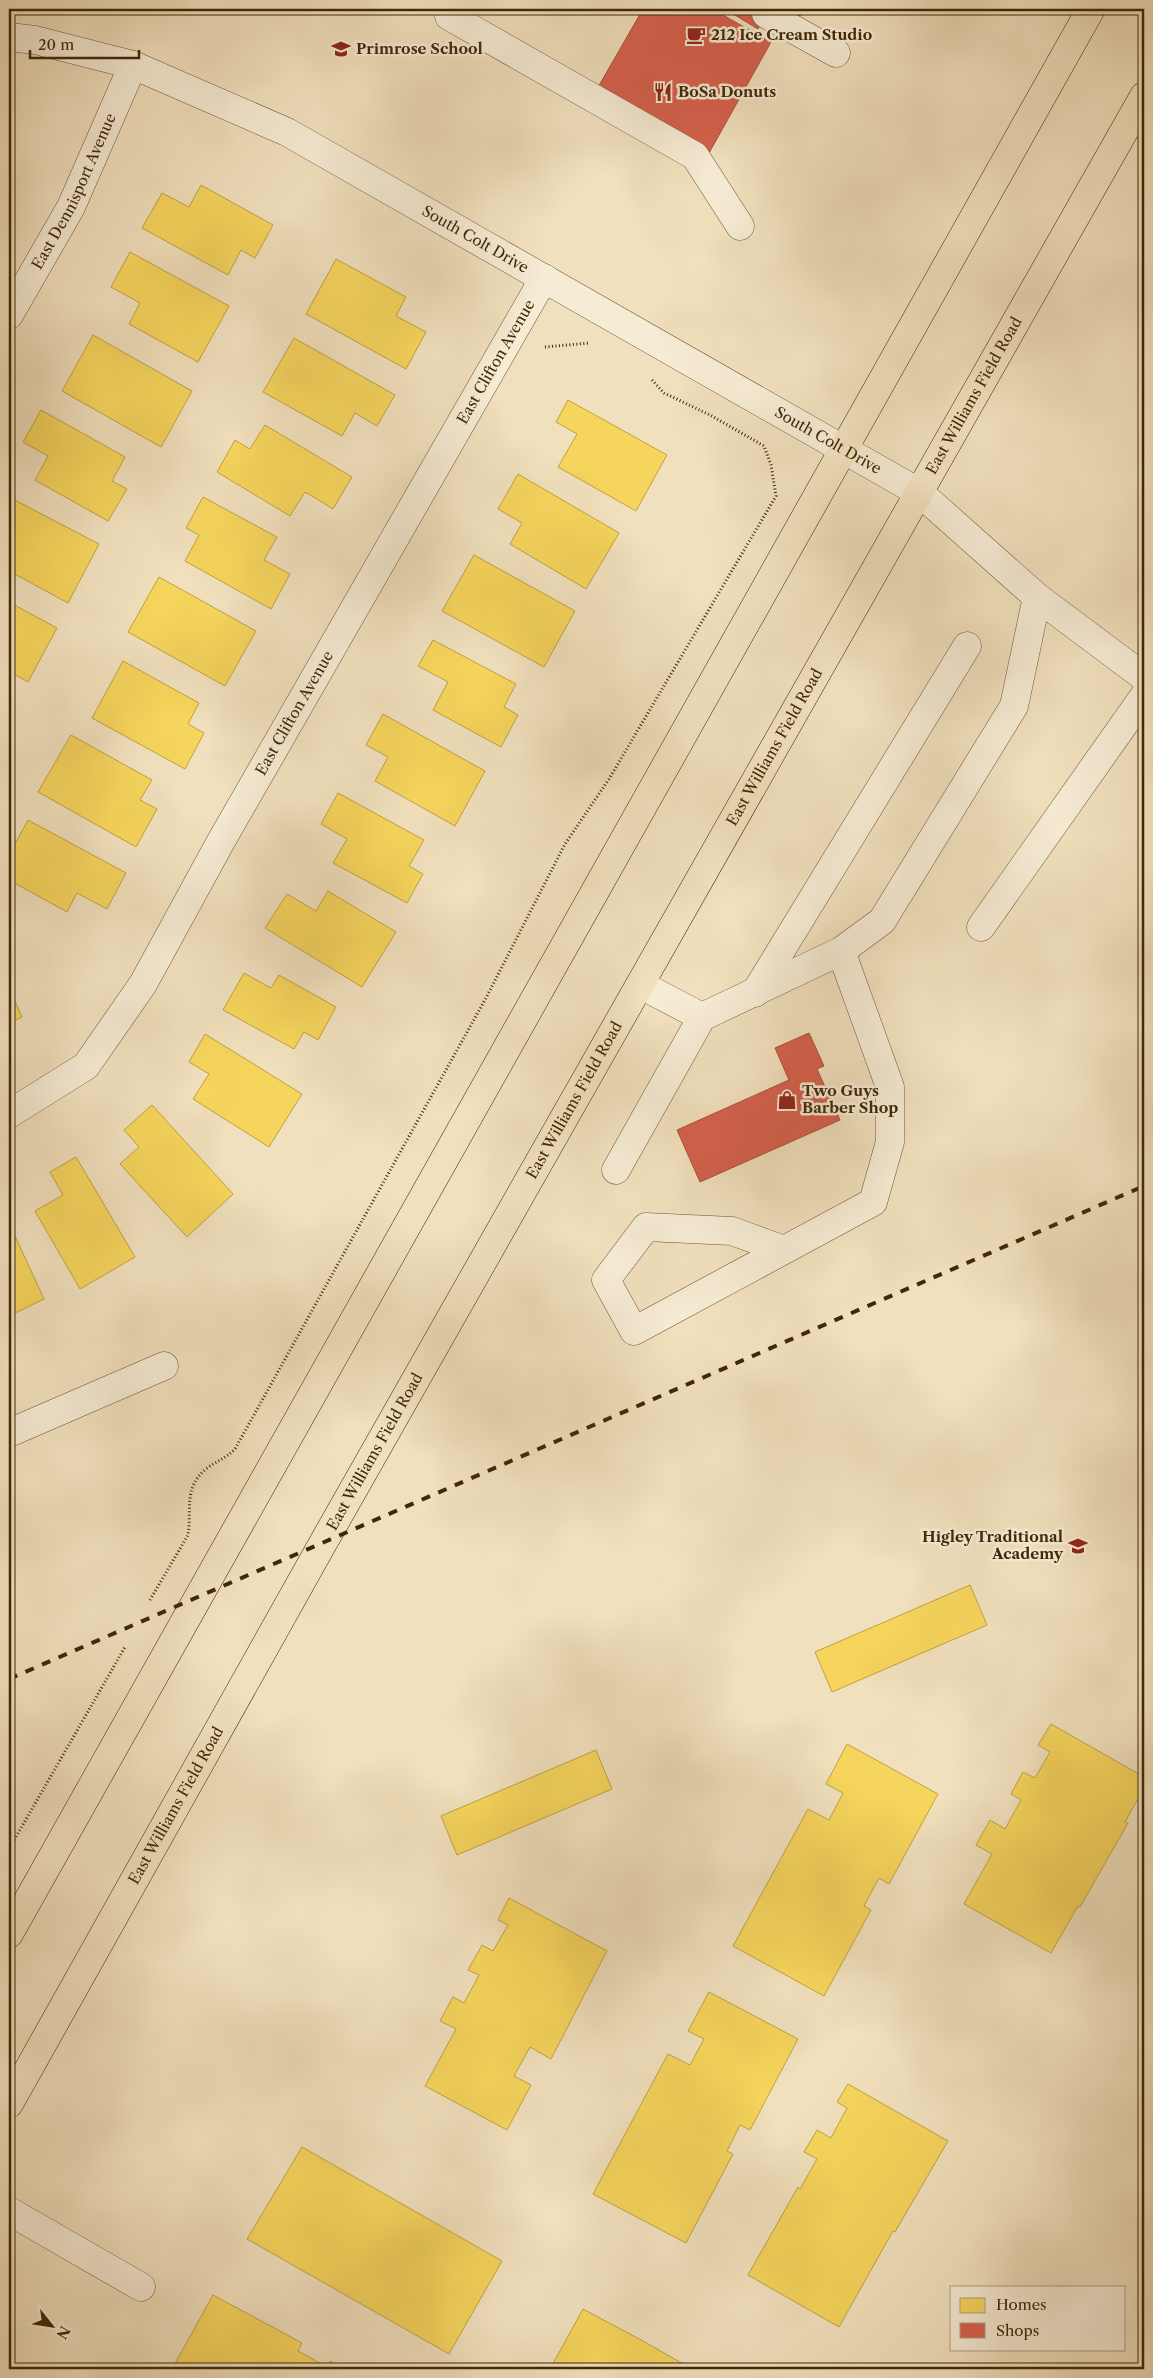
<svg xmlns="http://www.w3.org/2000/svg" width="1153" height="2378" font-family="'Libre Caslon Text',serif">
	<style>
		.homes { fill: #f6d55c; stroke: #bfa142 }
		.shops { fill: #d6604d; stroke: #a94f38 }
		.lines { fill: none; stroke-linecap: round; stroke-linejoin: round }
		.minor-casing { stroke: #6c5634; stroke-width: 29 }
		.major-casing { stroke: #3f2806; stroke-width: 29 }
		.path { stroke: #3f2806; stroke-width: 3; stroke-dasharray: 1 2.5; stroke-linecap: butt }
		.minor { stroke: #f6ebd4; stroke-width: 28 }
		.major { stroke: #f1e0bd; stroke-width: 28 }
		.rail { stroke: #3f2806; stroke-width: 4; stroke-dasharray: 9 9; stroke-linecap: butt }
		.labels { text-anchor: middle; stroke-width: 5; stroke-linejoin: round; paint-order: stroke }
		.poi-label { font-size: 15px; font-weight: bold; fill: #3f2806; stroke: #f6ebd4; text-anchor: start }
		.street-label { font-size: 15px; fill: #3f2806; stroke: #f6ebd4 }
	</style>
	<rect width="100%" height="100%" fill="#f1e0bd"/>
	<filter id="stains"><feTurbulence type="fractalNoise" baseFrequency=".004" numOctaves="4"/><feColorMatrix values="0 0 0 0 .2 0 0 0 0 .09 0 0 0 0 .02 0 0 0 .5 -.17"/></filter>
	<radialGradient id="worn" r=".72"><stop offset=".6" stop-color="#630" stop-opacity="0"/><stop offset="1" stop-color="#630" stop-opacity=".3"/></radialGradient>
	<!-- homes -->
	<path class="homes" d="M201 185 273 225 255 258 241 250 228 275 142 228 162 193 189 207Z
		M130 252 229 306 198 362 129 324 140 303 111 287Z
		M336 259 406 297 396 316 426 332 406 369 306 314Z
		M93 335 192 391 161 447 62 391Z
		M294 338 395 395 377 426 355 413 342 436 263 392Z
		M568 400 667 455 636 511 558 467 577 434 556 422Z
		M41 410 125 457 112 481 127 489 108 521 35 480 48 456 23 442Z
		M265 425 352 477 333 509 305 492 290 516 217 472 235 440 250 449Z
		M518 474 619 533 586 589 510 544 522 523 498 509Z
		M9 497 99 544 68 603 9 571Z
		M203 497 277 537 264 560 290 574 271 609 185 561 199 535 186 528Z
		M474 555 575 611 544 667 442 611Z
		M159 577 256 631 225 686 128 632Z
		M9 602 57 628 28 682 9 671Z
		M433 640 516 684 504 707 518 715 501 747 433 710 448 682 418 666Z
		M123 661 199 703 188 724 204 733 185 769 92 718Z
		M383 714 485 771 455 826 375 781 388 757 366 745Z
		M71 735 152 780 140 800 157 809 136 847 38 792Z
		M338 793 424 840 409 866 423 874 407 903 333 863 347 839 321 824Z
		M28 820 126 873 107 909 77 893 67 912 9 880V855Z
		M328 891 396 932 362 987 265 928 287 894 316 911Z
		M244 973 271 988 279 975 336 1007 318 1040 304 1032 294 1049 223 1010Z
		M9 988 22 1017 9 1023Z
		M205 1034 302 1094 269 1147 193 1099 209 1074 189 1062Z
		M152 1105 233 1194 187 1237 120 1164 139 1147 124 1130Z
		M76 1157 135 1257 80 1289 35 1211 63 1195 50 1172Z
		M9 1223 44 1299 9 1316Z
		M970 1585 987 1625 832 1692 815 1652Z
		M1051 1724 1144 1777V1788L1125 1822 1128 1823 1080 1907 1078 1906 1051 1953 964 1904 992 1854 976 1845 990 1820 1005 1829 1021 1800 1011 1794 1023 1772 1035 1778 1050 1752 1038 1745Z
		M847 1744 938 1794 889 1884 879 1878 864 1906 871 1910 824 1996 733 1946 808 1809 829 1820 843 1793 826 1784Z
		M596 1750 612 1789 457 1855 441 1816Z
		M509 1898 607 1951 551 2059 530 2047 514 2076 531 2085 507 2130 425 2086 456 2029 440 2021 453 1997 464 2003 479 1975 468 1970 482 1945 493 1951 508 1925 498 1920Z
		M709 1992 798 2039 750 2130 740 2125 727 2151 733 2154 686 2243 593 2194 668 2054 690 2065 704 2039 688 2031Z
		M848 2084 948 2141 895 2232 893 2231 839 2327 748 2275 798 2187 800 2189 817 2159 804 2152 817 2130 831 2138 847 2108 837 2102Z
		M302 2147 502 2261 449 2354 247 2239Z
		M213 2295 302 2343 298 2351 327 2367 330 2361 345 2369H172Z
		M583 2309 643 2341 692 2369H550Z"/>
	<!-- shops -->
	<path class="shops" d="M643 9H712L771 42 709 153 597 89Z
		M725 9H769L758 29Z
		M780 9H804L798 19Z
		M809 1033 824 1066 817 1069 840 1120 700 1182 677 1130 789 1080 775 1048Z"/>
	<g class="lines">
		<!-- minor casing -->
		<g class="minor-casing">
			<g id="minor">
				<path d="M766 14 836 53"/>
				<path d="M449 16 695 156 740 226"/>
				<path id="s1" d="M9 37 35 40 133 65 287 132 920 493 1037 597 1014 706 882 921 841 951"/>
				<path id="s2" d="M9 315 71 207 133 65"/>
				<path d="M1037 597 1144 677"/>
				<path d="M981 927 1144 696"/>
				<path d="M641 985 702 1017"/>
				<path d="M755 993 967 646"/>
				<path id="s3" d="M9 1114 86 1066 143 984 220 843 544 278"/>
				<path d="M616 1170 702 1017 841 951 890 1087V1142L873 1202 634 1331 606 1280 646 1227 732 1231 784 1250"/>
				<path d="M9 1433 164 1366"/>
				<path d="M9 2211 141 2287"/>
			</g>
		</g>
		<!-- major casing -->
		<g class="major-casing">
			<g id="major">
				<path d="M9 1934C367 1291 733 652 1091 9"/>
				<path id="s4" d="M9 2104 323 1543 1144 96"/>
			</g>
		</g>
		<!-- path -->
		<path class="path" d="M545 347 589 343
			M150 1600 188 1535C192 1510 183 1488 206 1469 216 1461 225 1459 235 1449L486 998 565 844 609 779 776 496 771 465 764 446 710 415 664 393 652 380
			M9 1849 125 1647"/>
		<!-- minor -->
		<use href="#minor" class="minor"/>
		<!-- major -->
		<use href="#major" class="major"/>
		<!-- rail -->
		<path class="rail" d="M9 1679 1144 1186"/>
	</g>
	<!-- icons -->
	<defs>
		<g id="cafe-bare" transform="scale(1.5)"><path d="M-5.5-4.5H6V0H3Q3 3.5 0 3.5H-2.5Q-5.5 3.5-5.5 0ZM3-3.2v2h1.7v-2ZM-6 4.5H4V6H-6Z" fill="#8f2418" stroke="#f6ebd4" stroke-width="2.5" paint-order="stroke"/></g>
		<g id="school-bare" transform="scale(1.5)"><path d="M0-5L7-2L0 1L-7-2ZM-4 1L0 2.5L4 1V4Q0 6-4 4Z" fill="#8f2418" stroke="#f6ebd4" stroke-width="2.5" paint-order="stroke"/></g>
		<g id="restaurant-bare" transform="scale(1.5)"><path d="M-5-6h1v4h1v-4h1v4h1v-4h1v5L-1.5 .5V6h-2V.5L-5-1ZM5-6V6H3V1.5H1.5Q1.5-4 5-6Z" fill="#8f2418" stroke="#f6ebd4" stroke-width="2.5" paint-order="stroke"/></g>
		<g id="shop-bare" transform="scale(1.5)"><path d="M-5-2.5h2.3a2.7 3.5 0 0 1 5.4 0H5L5.5 6h-11ZM-1.5-2.5h3a1.5 2.3 0 0 0-3 0Z" fill="#8f2418" stroke="#f6ebd4" stroke-width="2.5" paint-order="stroke"/></g>
	</defs>
	<g fill-rule="evenodd">
		<use href="#cafe-bare" x="696" y="35"/>
		<use href="#school-bare" x="341" y="49"/>
		<use href="#restaurant-bare" x="663" y="92"/>
		<use href="#shop-bare" x="787" y="1100"/>
		<use href="#school-bare" x="1078" y="1546"/>
	</g>
	<g class="labels">
		<!-- poi labels -->
		<g class="poi-label">
			<text x="711" y="40">212 Ice Cream Studio</text>
			<text x="356" y="54">Primrose School</text>
			<text x="678" y="97">BoSa Donuts</text>
			<text x="802" y="1096">Two Guys<tspan x="802" dy="17">Barber Shop</tspan></text>
			<text x="1063" y="1542" text-anchor="end">Higley Traditional<tspan x="1063" dy="17">Academy</tspan></text>
		</g>
		<!-- street labels -->
		<g class="street-label">
			<text dy="5" stroke="none"><textPath href="#s2" startOffset="140">East Dennisport Avenue</textPath></text>
			<text dy="5" stroke="none"><textPath href="#s1" startOffset="512">South Colt Drive</textPath></text>
			<text dy="5" stroke="none"><textPath href="#s3" startOffset="906">East Clifton Avenue</textPath></text>
			<text dy="5" stroke="none"><textPath href="#s4" startOffset="1962">East Williams Field Road</textPath></text>
			<text dy="5" stroke="none"><textPath href="#s1" startOffset="918">South Colt Drive</textPath></text>
			<text dy="5" stroke="none"><textPath href="#s3" startOffset="501">East Clifton Avenue</textPath></text>
			<text dy="5" stroke="none"><textPath href="#s4" startOffset="1558">East Williams Field Road</textPath></text>
			<text dy="5" stroke="none"><textPath href="#s4" startOffset="1152">East Williams Field Road</textPath></text>
			<text dy="5" stroke="none"><textPath href="#s4" startOffset="748">East Williams Field Road</textPath></text>
			<text dy="5" stroke="none"><textPath href="#s4" startOffset="342">East Williams Field Road</textPath></text>
		</g>
	</g>
	<!-- margin -->
	<rect width="1153" height="2378" fill="none" stroke="#f1e0bd" stroke-width="30"/>
	<rect x="10" y="10" width="1133" height="2358" fill="none" stroke="#3f2806" stroke-width="2.5"/>
	<rect x="15" y="15" width="1123" height="2348" fill="none" stroke="#3f2806"/>
	<!-- legend -->
	<rect x="950" y="2286" width="175" height="65" fill="#f6ebd4" stroke="#ad9d82"/>
	<rect x="960" y="2298" width="25" height="15" fill="#f6d55c" stroke="#ad9d82"/>
	<text x="996" y="2310" font-size="15" fill="#3f2806">Homes</text>
	<rect x="960" y="2323" width="25" height="15" fill="#d6604d" stroke="#ad9d82"/>
	<text x="996" y="2336" font-size="15" fill="#3f2806">Shops</text>
	<!-- north arrow -->
	<g transform="translate(52 2326) rotate(120)" stroke="#f6ebd4" stroke-width="4" paint-order="stroke">
	<path d="M0-4L9 19L0 12L-9 19Z" fill="#3f2806"/>
	<text y="-8" font-size="14" font-weight="bold" text-anchor="middle" fill="#3f2806">N</text>
	</g>
	<!-- scale -->
	<path d="M30 50v8h109v-8" fill="none" stroke="#3f2806" stroke-width="2.5"/>
	<text x="38" y="50" font-size="15" fill="#3f2806" stroke="#f6ebd4" stroke-width="4" paint-order="stroke">20 m</text>
	<rect width="100%" height="100%" filter="url(#stains)"/>
	<rect width="100%" height="100%" fill="url(#worn)"/>
</svg>
